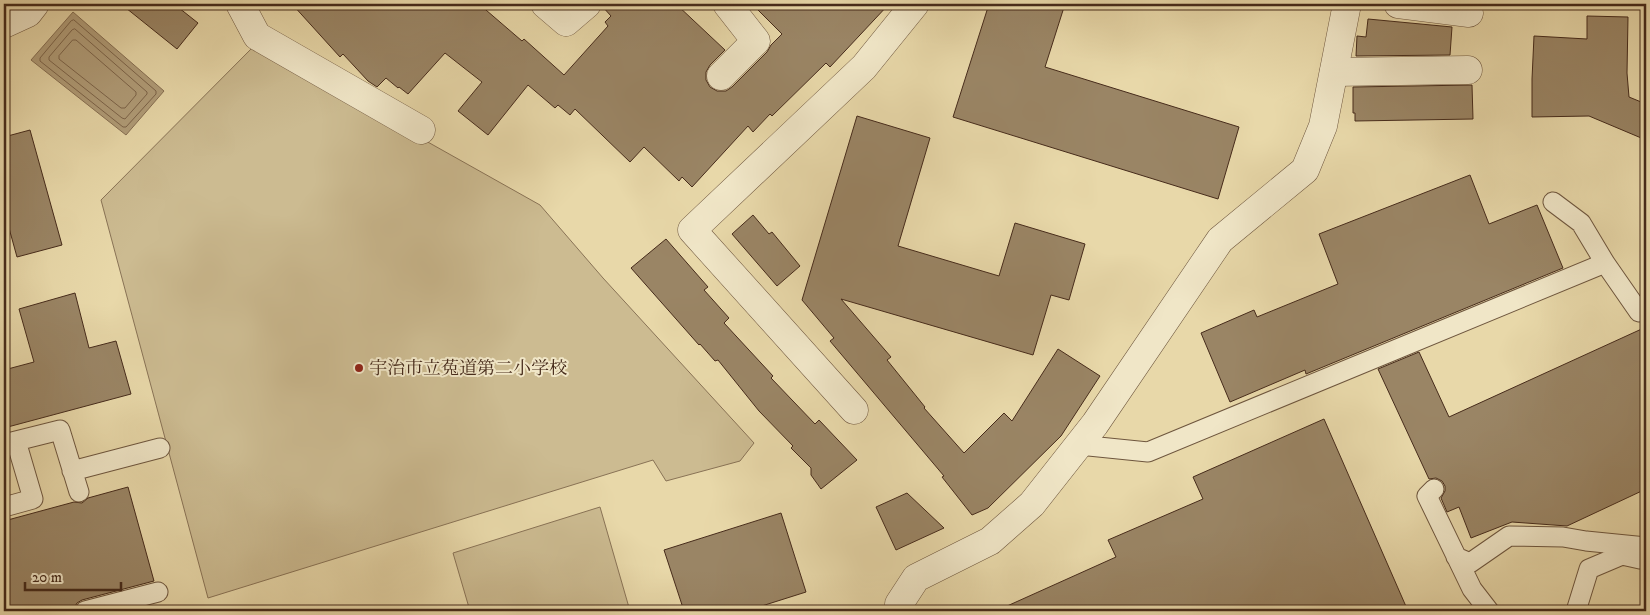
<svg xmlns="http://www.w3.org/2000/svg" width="1650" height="615" font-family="'IM FELL DW Pica','Noto Serif JP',serif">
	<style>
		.green { fill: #ccbb91; stroke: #897356 }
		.water { fill: #b19d79; stroke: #866f53 }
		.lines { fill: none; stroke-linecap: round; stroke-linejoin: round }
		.shore { stroke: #7c644a; stroke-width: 1 }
		.building { fill: #9a8565; stroke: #462b1b }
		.service-casing { stroke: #6e563e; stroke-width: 21 }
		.minor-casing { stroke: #6e563e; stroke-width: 29 }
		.tertiary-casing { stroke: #6e563e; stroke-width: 29 }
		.service { stroke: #f0e6c7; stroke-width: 19 }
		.minor { stroke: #f0e6c7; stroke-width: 28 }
		.tertiary { stroke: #f0e6c7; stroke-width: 28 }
		.poi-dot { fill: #8f2418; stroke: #f0e6c7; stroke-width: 2 }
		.labels { text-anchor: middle; stroke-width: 4; stroke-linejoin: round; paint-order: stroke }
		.poi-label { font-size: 18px; fill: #462b1b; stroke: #f0e6c7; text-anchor: start }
	</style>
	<rect width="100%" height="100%" fill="#e8d8a9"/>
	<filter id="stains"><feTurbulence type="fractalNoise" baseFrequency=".004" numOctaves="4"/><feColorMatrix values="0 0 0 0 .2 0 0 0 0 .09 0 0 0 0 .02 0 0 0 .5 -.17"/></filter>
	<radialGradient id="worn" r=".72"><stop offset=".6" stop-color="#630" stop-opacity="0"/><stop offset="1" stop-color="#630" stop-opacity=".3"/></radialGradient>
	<!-- green -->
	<path class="green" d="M255 45 540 205 603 278 754 443 740 461 666 481 653 460 208 598 101 200Z
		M600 507 630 611H470L453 553Z"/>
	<!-- water -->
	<path class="water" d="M73 12 164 91 126 135 31 60Z"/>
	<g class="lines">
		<!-- shore -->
		<path class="shore" d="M74 20 156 91V94L126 127H123L40 61V58L71 21Z
			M75 29 147 92V94L125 119 122 118 49 60V57L72 30Z
			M73 40H76L136 92V95L125 108H121L59 59V56Z"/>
	</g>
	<!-- building -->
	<path class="building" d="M121 4H174L198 23 177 49Z
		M292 4H479L522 41 524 39 564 75 608 26 605 22 611 16 602 6V4H676L725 50 710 65 706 72V80L710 87 717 91H726L732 87 767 52 771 45 782 34 752 4H889L830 67 826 63 772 116 770 114 753 132 748 126 692 187 682 177 679 181 644 147 630 162 575 109 570 115 558 105 555 108 528 85 488 135 458 111 482 82 445 53 408 94 399 87 398 88 386 78 377 87 368 81 343 54 340 57Z
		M989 4H1065L1045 67 1239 127 1218 199 953 117Z
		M1587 16 1628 17 1627 73 1629 97 1646 104V140L1589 116 1532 117V79L1534 36 1587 39Z
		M1368 19 1452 27 1450 55 1356 56 1357 36 1366 37Z
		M1472 85 1473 119 1355 121V113H1353V87Z
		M857 116 930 138 898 246 999 276 1015 223 1085 244 1069 300 1051 295 1033 355 841 299 891 357 887 360 925 407 924 408 964 453 1004 413 1012 421 1058 349 1100 376 1061 436 988 508 972 515 942 477 944 476 830 341 834 338 802 300Z
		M30 130 62 245 17 257 4 210V137Z
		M1470 175 1489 224 1537 205 1563 268 1306 374 1305 370 1230 402 1201 333 1254 310 1257 317 1338 284 1319 234Z
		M753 215 769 234 772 232 800 266 777 286 732 234Z
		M666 239 708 287 704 290 729 318 724 323 773 376 771 378 815 424 819 420 857 460 821 489 811 475V468L791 448 793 446 759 411 718 360 715 361 700 344 699 345 631 268Z
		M75 293 89 348 116 341 131 394 4 428V370L34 362 19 309Z
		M1646 327V489L1567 526 1512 522 1471 538 1459 507 1447 512 1441 498 1445 491V486L1442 481 1436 478 1429 479 1378 369 1419 352 1449 417Z
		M1324 419 1408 611H996L1116 557 1108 540 1203 499 1193 477Z
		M128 487 154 581 82 600 77 603 74 608 64 611H4V521L74 502 82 503 88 498Z
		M907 493 944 528 896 550 876 507Z
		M781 513 806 592 746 611H684L664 550Z"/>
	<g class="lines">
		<!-- service casing -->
		<g class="service-casing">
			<path id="service" d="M1553 202 1581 223 1605 263
				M16 441 60 430 79 492
				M4 444 16 441 33 499 4 507
				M1079 445 1148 452 1605 263 1639 312
				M72 471 160 448
				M1434 489 1427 496 1472 589 1489 611
				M1456 557 1470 563 1509 536 1563 537 1586 541 1646 547
				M85 611 158 592
				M1576 611 1589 569 1622 555 1640 559"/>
		</g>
		<!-- minor casing -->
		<g class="minor-casing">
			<path id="minor" d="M240 4 257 36 421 130
				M545 4 566 22 587 4
				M1398 4 1469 13
				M4 24 28 13 35 4
				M1334 72 1468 70
				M721 76 756 41 727 4
				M854 410 692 230 864 67 915 4"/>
		</g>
		<!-- tertiary casing -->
		<g class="tertiary-casing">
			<path id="tertiary" d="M900 611 899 604 916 578 990 541 1032 504 1095 424 1220 240 1305 170 1323 126 1347 4"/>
		</g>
		<!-- service -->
		<use href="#service" class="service"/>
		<!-- minor -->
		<use href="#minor" class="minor"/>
		<!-- tertiary -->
		<use href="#tertiary" class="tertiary"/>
	</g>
	<!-- markers -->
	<circle class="poi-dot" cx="359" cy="368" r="5"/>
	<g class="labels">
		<!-- poi labels -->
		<g class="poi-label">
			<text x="369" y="374">宇治市立菟道第二小学校</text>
		</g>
	</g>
	<!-- margin -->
	<rect width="1650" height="615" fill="none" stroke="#e8d8a9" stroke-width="20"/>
	<rect x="5" y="5" width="1640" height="605" fill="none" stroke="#462b1b" stroke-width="2.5"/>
	<rect x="10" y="10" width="1630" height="595" fill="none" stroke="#462b1b"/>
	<!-- scale -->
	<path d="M25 582v8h96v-8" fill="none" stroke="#462b1b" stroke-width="2.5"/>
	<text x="32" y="582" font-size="15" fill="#462b1b" stroke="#f0e6c7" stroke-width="4" paint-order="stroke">20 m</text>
	<rect width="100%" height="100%" filter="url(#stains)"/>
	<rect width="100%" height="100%" fill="url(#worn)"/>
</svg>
